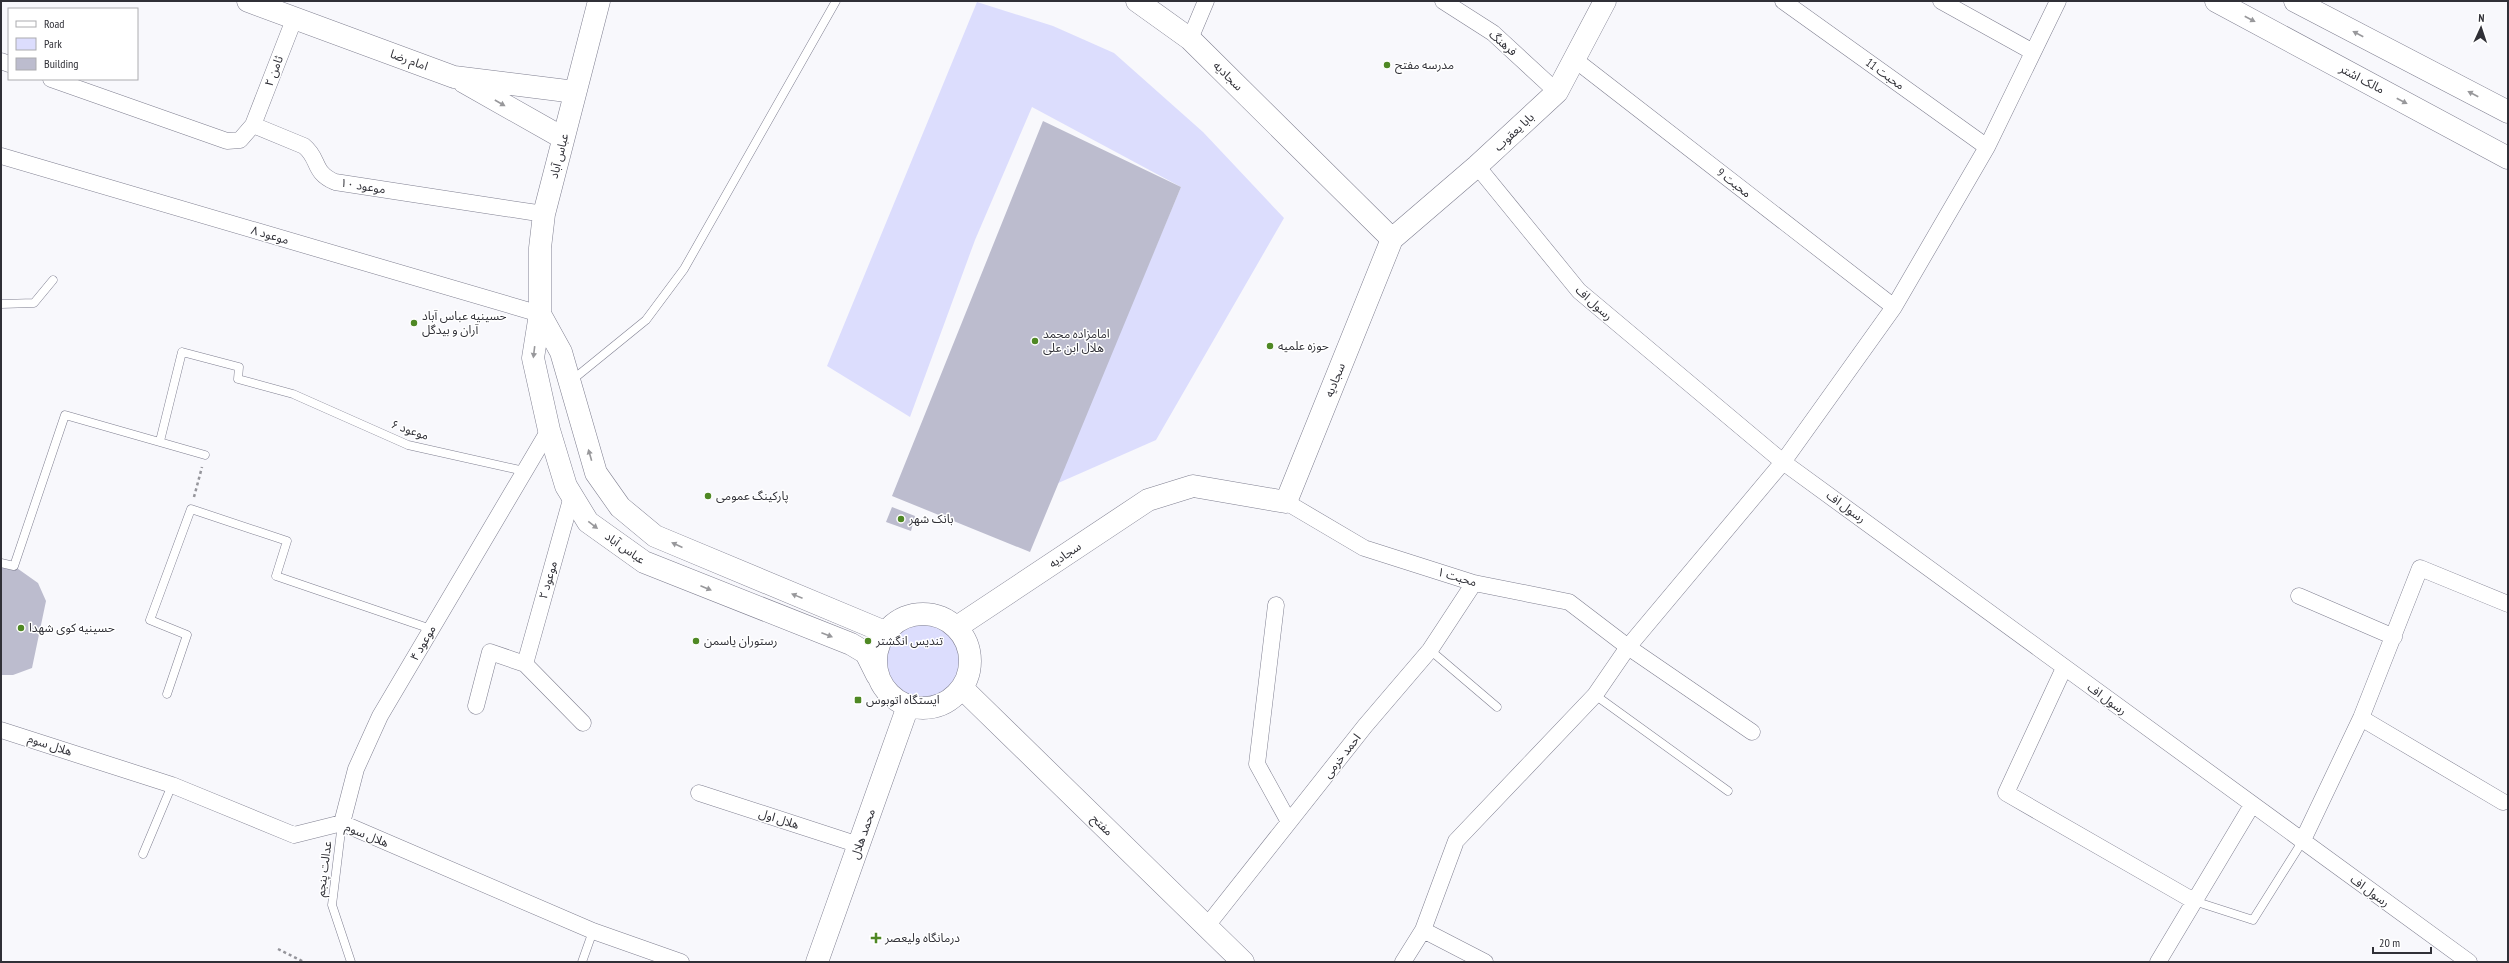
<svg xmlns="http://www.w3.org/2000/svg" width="2509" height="963" font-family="'PT Sans Narrow','Noto Sans Arabic',sans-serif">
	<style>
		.green { fill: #dcddfd }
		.building { fill: #bcbcce }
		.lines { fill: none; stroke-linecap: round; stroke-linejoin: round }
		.lane-casing { stroke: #7f7f90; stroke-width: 9 }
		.street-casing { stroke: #7f7f90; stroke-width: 17 }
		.secondary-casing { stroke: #7f7f90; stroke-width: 23 }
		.path { stroke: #95959b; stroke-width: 2.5; stroke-dasharray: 3 3; stroke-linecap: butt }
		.lane { stroke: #fff; stroke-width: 8 }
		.street { stroke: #fff; stroke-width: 16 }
		.secondary { stroke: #fff; stroke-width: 22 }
		.oneway { fill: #98989b }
		.poi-dot { fill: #4f8824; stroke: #fff; stroke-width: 1.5 }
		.labels { text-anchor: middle; stroke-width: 3; stroke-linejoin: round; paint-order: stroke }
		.street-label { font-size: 12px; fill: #303037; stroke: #fff }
		.poi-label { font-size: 12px; fill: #303037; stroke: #fff; text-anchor: start }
	</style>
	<rect width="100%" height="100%" fill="#f8f8fc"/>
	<!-- green -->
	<path class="green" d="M977 2 1053 26 1114 53 1203 132 1284 218 1156 440 1056 484 1181 187 1032 107 975 240 910 417 827 366Z
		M884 661a40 40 0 1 1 80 0a40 40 0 1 1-80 0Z"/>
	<!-- building -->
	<path class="building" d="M1043 121 1181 187 1030 552 892 496Z
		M892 507 915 516 911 531 886 522Z
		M1 563 14 566 38 583 46 601 32 668 13 675H1Z"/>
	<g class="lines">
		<!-- lane casing -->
		<g class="lane-casing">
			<path id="lane" d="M1 304 34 303 53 280
				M571 381 646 320 684 269 836 1
				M160 441 182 352 239 367 238 379 293 394 408 445 524 471
				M1 563 14 566 65 415 205 455
				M1430 650 1497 707
				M167 694 187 635 150 620 191 509 287 541 276 576 431 629
				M1595 695 1728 791
				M342 823 332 905 351 962
				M143 854 172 785
				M2194 901 2253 920 2302 842
				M582 962 593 931"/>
		</g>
		<!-- street casing -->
		<g class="street-casing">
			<path id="street" d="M1443 1 1493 33 1557 92
				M1783 1 1987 147
				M1941 1 2033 52
				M1190 39 1206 1
				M1574 59 1894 307
				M1 61 9 64
				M51 79 227 141 240 140 253 125 304 146C320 159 312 172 335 182L544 214
				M253 125 295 17
				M1 156 540 314
				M1477 166 1579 291 1783 462 2469 962
				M1286 502 1364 548 1474 583 1569 602 1628 647 1752 732
				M2299 596 2394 637
				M1276 605 1257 764 1289 822
				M525 664 572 496
				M2064 668 2006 793 2194 901
				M476 706 490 652 525 664 583 723
				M2361 718 2503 802
				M1 730 172 785 294 835 342 823 593 931 681 962
				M699 793 859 845
				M342 823 356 769 380 716 549 430
				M2302 842 2361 718 2420 568 2508 604
				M1206 927 1365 726 1430 650 1474 583
				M1423 930 1485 962
				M1403 962 1423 930 1456 841 1595 695 1628 647 1783 462 1894 307 1987 147 2058 1
				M2158 962 2252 805"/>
		</g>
		<!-- secondary casing -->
		<g class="secondary-casing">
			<path id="secondary" d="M248 1 454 77 575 92
				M599 1 544 214 540 248V314L533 358 549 430 566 486 588 522 644 562 851 644 866 653 877 675
				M1137 1 1190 39 1392 239
				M2216 1 2508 158
				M2295 1 2508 112
				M464 82 563 138
				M540 314 561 352 596 473 620 507 655 536 885 632
				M876 661a47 47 0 1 1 94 0a47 47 0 1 1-94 0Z
				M957 627 1148 500 1193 486 1286 502 1392 239 1477 166 1557 92 1605 1
				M962 688 1243 962
				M817 962 908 706"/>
		</g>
		<!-- path -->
		<path class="path" d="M194 497 202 467
			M278 949 304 962"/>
		<!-- lane -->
		<use href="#lane" class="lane"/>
		<!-- street -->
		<use href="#street" class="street"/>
		<!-- secondary -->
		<use href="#secondary" class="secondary"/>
	</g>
	<!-- one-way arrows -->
	<defs><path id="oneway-solid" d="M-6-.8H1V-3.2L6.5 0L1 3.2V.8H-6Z"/></defs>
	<g class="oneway">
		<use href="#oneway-solid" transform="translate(2250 19) rotate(28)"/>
		<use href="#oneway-solid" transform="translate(2358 34) rotate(-152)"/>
		<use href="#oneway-solid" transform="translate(2473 94) rotate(-152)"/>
		<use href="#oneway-solid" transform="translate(2402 101) rotate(28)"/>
		<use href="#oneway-solid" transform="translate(500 103) rotate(30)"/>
		<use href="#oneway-solid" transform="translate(534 352) rotate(97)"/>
		<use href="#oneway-solid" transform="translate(590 455) rotate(-106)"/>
		<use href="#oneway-solid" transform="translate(593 525) rotate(38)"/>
		<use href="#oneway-solid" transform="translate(677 545) rotate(-156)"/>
		<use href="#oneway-solid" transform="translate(706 588) rotate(23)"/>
		<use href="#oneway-solid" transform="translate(797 596) rotate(-158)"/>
		<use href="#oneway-solid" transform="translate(827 635) rotate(21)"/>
	</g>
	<!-- markers -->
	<g class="poi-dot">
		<circle cx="1387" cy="65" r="4"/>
		<circle cx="414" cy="323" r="4"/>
		<circle cx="1035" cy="341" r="4"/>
		<circle cx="1270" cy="346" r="4"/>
		<circle cx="708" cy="496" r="4"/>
		<circle cx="901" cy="519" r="4"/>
		<circle cx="21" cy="628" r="4"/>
		<circle cx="696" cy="641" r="4"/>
		<circle cx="868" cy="641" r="4"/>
		<rect x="854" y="696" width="8" height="8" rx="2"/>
		<path d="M874 932h4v4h4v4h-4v4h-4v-4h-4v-4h4z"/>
	</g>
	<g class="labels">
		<!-- street labels -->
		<g class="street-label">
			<text transform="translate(1503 43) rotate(41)" y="4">فرهنگ</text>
			<text transform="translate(409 60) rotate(20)" y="4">امام رضا</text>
			<text transform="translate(274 71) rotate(-69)" y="4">ثامن ۲</text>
			<text transform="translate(1885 74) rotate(36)" y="4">محبت 11</text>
			<text transform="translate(1228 76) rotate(45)" y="4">سجادیه</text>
			<text transform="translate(2362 79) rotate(28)" y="4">مالک اشتر</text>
			<text transform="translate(1514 132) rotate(-43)" y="4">بابا یعقوب</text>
			<text transform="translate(559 156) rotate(-76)" y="4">عباس آباد</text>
			<text transform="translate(1734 183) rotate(38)" y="4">محبت 9</text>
			<text transform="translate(363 186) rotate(9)" y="4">موعود ۱۰</text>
			<text transform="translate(270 235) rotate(16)" y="4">موعود ۸</text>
			<text transform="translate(1594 303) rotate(42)" y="4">رسول اف</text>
			<text transform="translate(1335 380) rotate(-68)" y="4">سجادیه</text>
			<text transform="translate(410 430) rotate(19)" y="4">موعود ۶</text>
			<text transform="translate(1846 507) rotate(36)" y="4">رسول اف</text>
			<text transform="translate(625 548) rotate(35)" y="4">عباس آباد</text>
			<text transform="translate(1065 555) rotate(-34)" y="4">سجادیه</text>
			<text transform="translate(1457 577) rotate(16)" y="4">محبت ۱</text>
			<text transform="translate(548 580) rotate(-74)" y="4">موعود ۲</text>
			<text transform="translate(423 643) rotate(-60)" y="4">موعود ۴</text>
			<text transform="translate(2107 699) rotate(36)" y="4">رسول اف</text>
			<text transform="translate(50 745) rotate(18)" y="4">هلال سوم</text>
			<text transform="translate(1342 756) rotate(-52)" y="4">احمد خرمی</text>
			<text transform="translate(779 819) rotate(18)" y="4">هلال اول</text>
			<text transform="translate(1102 825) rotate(44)" y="4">مفتح</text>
			<text transform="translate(863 834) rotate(-71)" y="4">محمد هلال</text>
			<text transform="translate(367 835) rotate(22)" y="4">هلال سوم</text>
			<text transform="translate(324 869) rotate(-83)" y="4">عدالت پنجم</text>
			<text transform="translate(2370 891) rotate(36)" y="4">رسول اف</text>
		</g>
		<!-- poi labels -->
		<g class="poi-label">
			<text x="1395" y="69">مدرسه مفتح</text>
			<text x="422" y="320">حسینیه عباس آباد<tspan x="422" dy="14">آران و بیدگل</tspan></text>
			<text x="1043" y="338">امامزاده محمد<tspan x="1043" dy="14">هلال ابن علی</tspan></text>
			<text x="1278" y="350">حوزه علمیه</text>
			<text x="716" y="500">پارکینگ عمومی</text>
			<text x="909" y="523">بانک شهر</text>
			<text x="29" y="632">حسینیه کوی شهدا</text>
			<text x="704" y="645">رستوران یاسمن</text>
			<text x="876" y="645">تندیس انگشتر</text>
			<text x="866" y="704">ایستگاه اتوبوس</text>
			<text x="885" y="942">درمانگاه ولیعصر</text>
		</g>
	</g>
	<!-- border -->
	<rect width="2509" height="963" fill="none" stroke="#303037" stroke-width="4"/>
	<!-- legend -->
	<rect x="8" y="8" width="130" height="72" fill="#ffffff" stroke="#acacaf"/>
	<rect x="16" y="21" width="20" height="6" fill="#ffffff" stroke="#acacaf"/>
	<text x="44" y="28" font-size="12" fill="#303037">Road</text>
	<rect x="16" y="38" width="20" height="12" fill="#dcddfd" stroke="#acacaf"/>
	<text x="44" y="48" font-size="12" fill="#303037">Park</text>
	<rect x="16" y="58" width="20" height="12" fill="#bcbcce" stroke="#acacaf"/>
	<text x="44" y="68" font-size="12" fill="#303037">Building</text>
	<!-- north arrow -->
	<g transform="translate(2481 28) rotate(3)" stroke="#ffffff" stroke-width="3" paint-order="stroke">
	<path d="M0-3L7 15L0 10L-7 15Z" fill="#303037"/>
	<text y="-6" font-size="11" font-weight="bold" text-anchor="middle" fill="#303037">N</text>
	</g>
	<!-- scale -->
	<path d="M2373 947v6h58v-6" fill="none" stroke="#303037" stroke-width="2"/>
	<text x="2379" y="947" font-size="12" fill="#303037" stroke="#ffffff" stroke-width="3" paint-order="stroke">20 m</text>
</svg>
